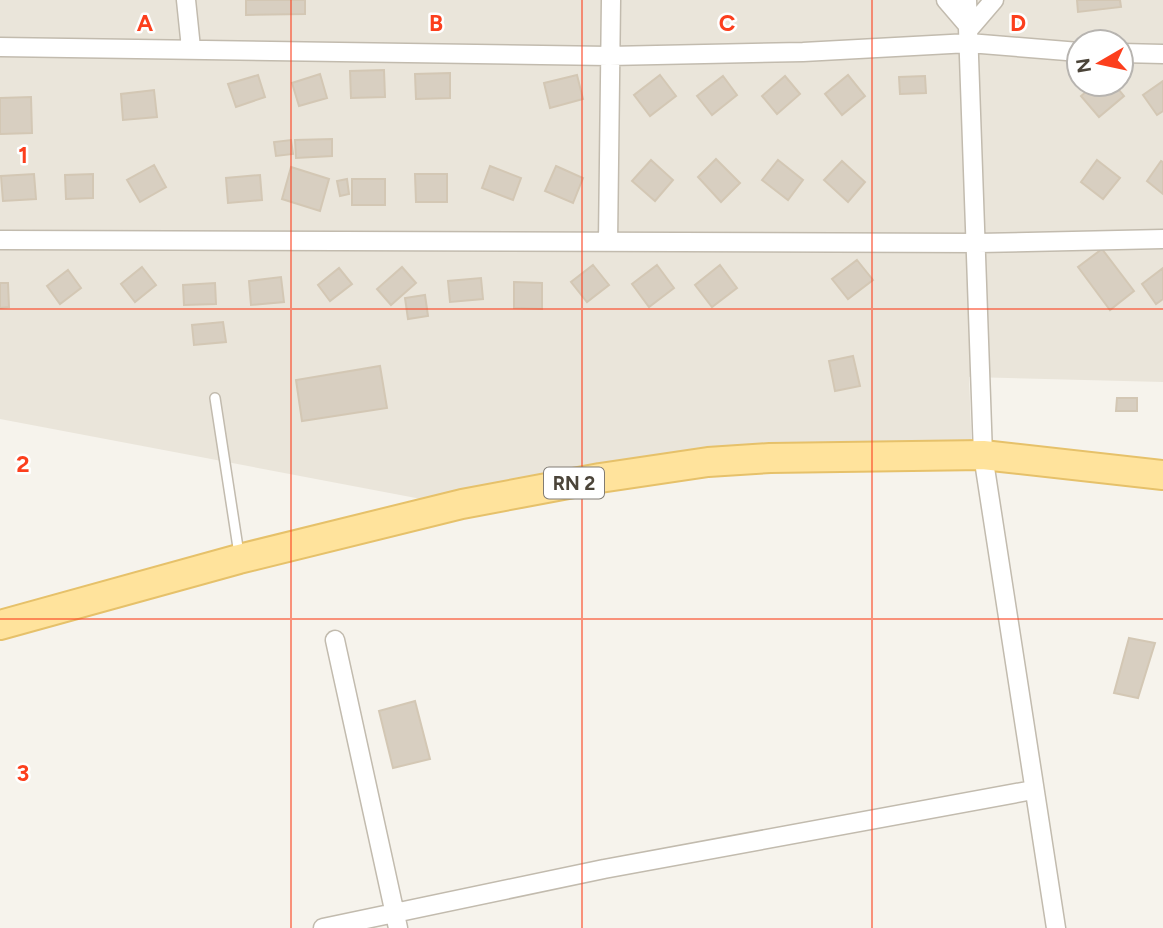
<svg xmlns="http://www.w3.org/2000/svg" width="1163" height="928" font-family="Figtree,sans-serif">
	<style>
		.residential { fill: #eae5da; fill-rule: evenodd }
		.building { fill: #d8cfc1; stroke: #d3c7b4; stroke-width: 2 }
		.lines { fill: none; stroke-linecap: round; stroke-linejoin: round }
		.service-casing { stroke: #c2bbae; stroke-width: 12 }
		.minor-casing { stroke: #c2bbae; stroke-width: 21 }
		.primary-casing { stroke: #e6c16a; stroke-width: 32 }
		.service { stroke: #fff; stroke-width: 9 }
		.minor { stroke: #fff; stroke-width: 18 }
		.primary { stroke: #ffe39c; stroke-width: 28 }
		.grid { fill: none; stroke: #fc3f1d; stroke-width: 2; stroke-opacity: 0.55 }
		.labels { text-anchor: middle; stroke-width: 5; stroke-linejoin: round; paint-order: stroke }
		.shield { fill: #fff; stroke: #817c74; stroke-width: 2 }
		.shield-label { font-size: 19px; font-weight: bold; fill: #4b4439 }
		.grid-label { font-size: 23px; text-anchor: middle; font-weight: bold; fill: #fc3f1d; stroke: #fff; stroke-width: 5; stroke-linejoin: round; paint-order: stroke }
	</style>
	<rect width="100%" height="100%" fill="#f6f3ec"/>
	<!-- residential -->
	<path class="residential" d="M0 0H1163V382L969 377 972 456 734 450 437 502 0 419ZM1079 42H1121V84H1079Z"/>
	<!-- building -->
	<path class="building" d="M246 0H305V14L246 15Z
		M1077 0H1120L1121 7 1078 12Z
		M384 70 385 97 351 98 350 71Z
		M450 73V98L416 99 415 74Z
		M320 74 327 98 299 106 292 83Z
		M258 75 265 97 236 107 228 84Z
		M577 75 583 99 550 108 544 83Z
		M660 75 676 96 650 116 634 95Z
		M848 75 865 96 842 115 825 94Z
		M723 76 737 95 712 115 697 96Z
		M785 76 800 94 777 114 762 96Z
		M925 76 926 93 900 94 899 77Z
		M1163 81V111L1157 115 1143 95Z
		M1095 84H1114L1124 96 1099 117 1081 96Z
		M154 90 157 117 123 120 121 94Z
		M31 97 32 133 0 134V98Z
		M332 139V156L296 158 295 140Z
		M291 140 293 154 276 156 274 142Z
		M716 159 740 183 721 202 698 177Z
		M651 160 673 180 655 201 632 181Z
		M778 160 803 180 788 200 762 180Z
		M1097 160 1120 178 1103 199 1081 182Z
		M842 161 865 182 848 202 824 180Z
		M1161 161 1163 162V194L1147 181Z
		M154 165 166 187 140 202 127 180Z
		M490 166 521 178 513 200 482 188Z
		M556 166 583 178 573 203 545 191Z
		M291 167 329 179 320 211 282 199Z
		M34 174 36 199 3 201 1 176Z
		M93 174V198L66 199 65 175Z
		M415 174H447V202H416Z
		M260 175 262 200 228 203 226 178Z
		M347 179 349 194 340 196 337 181Z
		M352 179H385V205H352Z
		M1102 249 1134 291 1110 310 1078 267Z
		M857 260 873 280 848 299 832 279Z
		M593 265 609 285 587 302 571 282Z
		M657 265 674 288 649 307 632 284Z
		M720 265 737 288 712 307 695 285Z
		M142 267 156 285 135 302 121 284Z
		M402 267 416 283 391 305 377 289Z
		M339 268 352 284 330 301 318 285Z
		M1163 268V299L1156 304 1142 284Z
		M68 270 81 288 60 304 47 286Z
		M281 277 284 302 251 305 249 281Z
		M481 278 483 299 450 302 448 281Z
		M514 282 542 283V309L514 308Z
		M0 283H8L9 307 0 308Z
		M215 283 216 304 184 305 183 285Z
		M425 295 428 316 408 319 405 298Z
		M223 322 226 342 194 345 192 325Z
		M853 356 860 386 835 391 829 361Z
		M380 366 387 408 302 421 296 380Z
		M1117 398H1137V411H1116Z
		M1129 638 1155 643 1138 698 1114 693Z
		M415 701 430 759 393 768 379 711Z"/>
	<g class="lines">
		<!-- service casing -->
		<g class="service-casing">
			<path id="service" d="M215 398 239 554"/>
		</g>
		<!-- minor casing -->
		<g class="minor-casing">
			<path id="minor" d="M186 0 191 48
				M946 0 970 28 994 0
				M967 0 983 455 1056 928
				M0 47 609 56 803 52 969 43 1079 52
				M1121 53 1163 54
				M0 240 978 243 1163 239
				M608 242 611 0
				M335 640 398 928
				M323 928 604 869 1033 790"/>
		</g>
		<!-- primary casing -->
		<g class="primary-casing">
			<path id="primary" d="M0 625 239 559 462 504 600 478 708 462 770 458 983 455 1163 475"/>
		</g>
		<!-- service -->
		<use href="#service" class="service"/>
		<!-- minor -->
		<use href="#minor" class="minor"/>
		<!-- primary -->
		<use href="#primary" class="primary"/>
	</g>
	<!-- grid -->
	<path class="grid" d="M291 0V928M582 0V928M872 0V928M0 309H1163M0 619H1163"/>
	<g class="labels">
		<!-- shield labels -->
		<rect class="shield" x="544" y="467.5" width="60" height="31" rx="5"/>
		<g class="shield-label">
			<text x="574" y="490">RN 2</text>
		</g>
	</g>
	<g class="grid-label">
		<text x="145" y="31">A</text>
		<text x="436" y="31">B</text>
		<text x="727" y="31">C</text>
		<text x="1018" y="31">D</text>
		<text x="23" y="163">1</text>
		<text x="23" y="472">2</text>
		<text x="23" y="781">3</text>
	</g>
	<!-- north arrow -->
	<g transform="translate(1100 63) rotate(261)"><circle r="33" fill="#ffffff" stroke="#b7b4b0" stroke-width="2"/>
	<path d="M0-5L12 26L0 18L-12 26Z" fill="#fc3f1d"/>
	<text y="-10" font-size="19" font-weight="bold" text-anchor="middle" fill="#4b4439">N</text>
	</g>
</svg>
